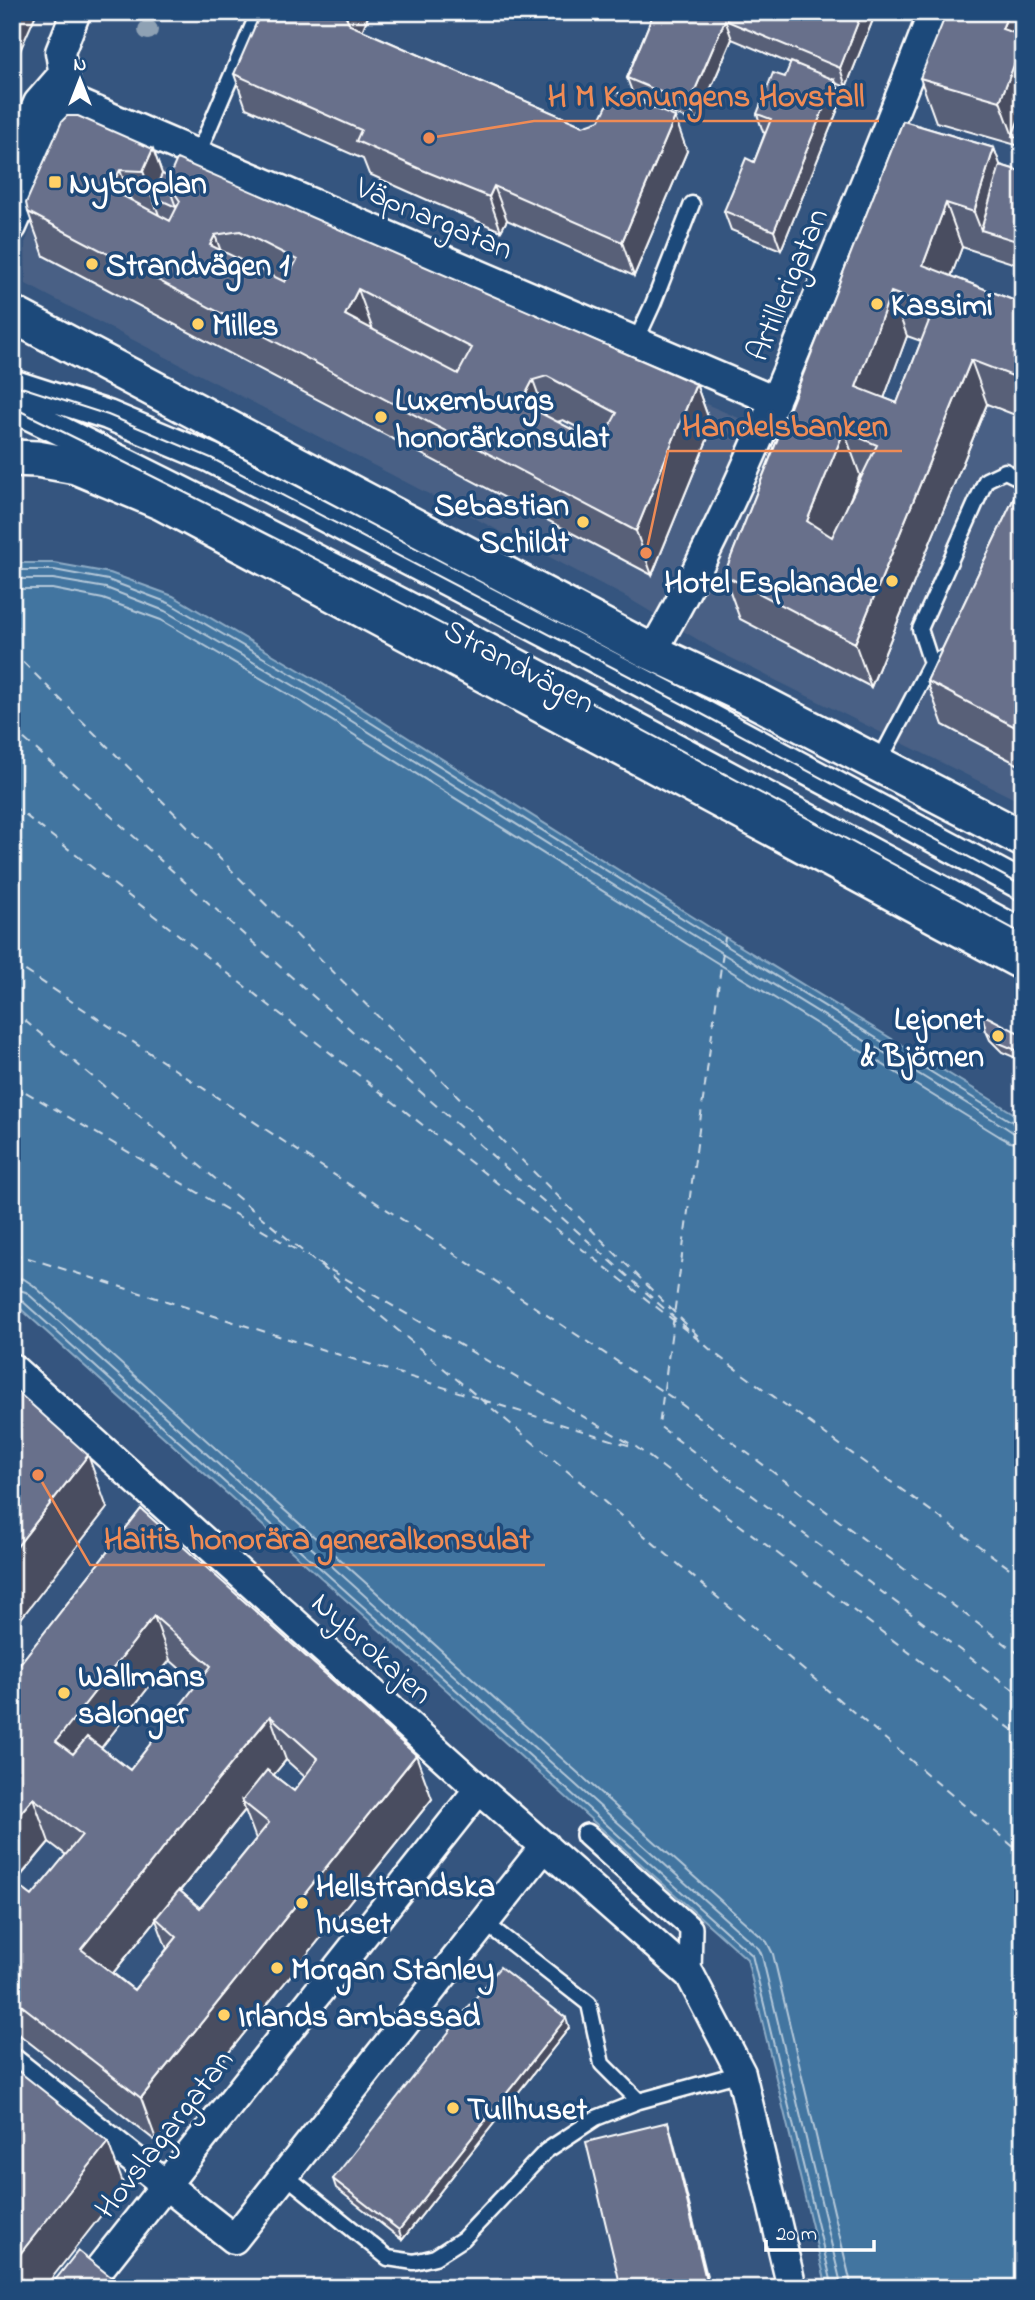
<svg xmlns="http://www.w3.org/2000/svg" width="1035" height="2300" font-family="'Indie Flower',sans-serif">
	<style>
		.built { fill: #486085 }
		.water { fill: #4375a0; stroke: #8eacc6; stroke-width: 2 }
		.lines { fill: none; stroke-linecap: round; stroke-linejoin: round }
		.shore { stroke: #b4c8d9; stroke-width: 2 }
		.ferry { stroke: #d0dce7; stroke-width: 2; stroke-dasharray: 9 7; stroke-linecap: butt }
		.service-casing { stroke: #fff; stroke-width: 19 }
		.pedestrian-casing { stroke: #fff; stroke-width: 26 }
		.minor-casing { stroke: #fff; stroke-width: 33 }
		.tertiary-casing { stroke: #fff; stroke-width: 40 }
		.service { stroke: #1f4a7a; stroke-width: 14 }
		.pedestrian { stroke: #1f4a7a; stroke-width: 21 }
		.minor { stroke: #1f4a7a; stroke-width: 28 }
		.tertiary { stroke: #1f4a7a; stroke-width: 35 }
		.tram { stroke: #fff; stroke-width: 2 }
		.tree { fill: #8ea1b4 }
		.wall { fill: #596078; stroke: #fff; stroke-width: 2; fill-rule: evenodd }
		.shaded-wall { fill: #494e61; stroke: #fff; stroke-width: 2 }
		.building { fill: #68708b; stroke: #fff; stroke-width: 2; fill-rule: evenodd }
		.poi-dot { fill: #ffd166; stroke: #1f4a7a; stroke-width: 2.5 }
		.labels { text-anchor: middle; stroke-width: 7; stroke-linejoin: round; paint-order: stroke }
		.poi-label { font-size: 32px; font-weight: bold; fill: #fff; stroke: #1f4a7a; text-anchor: start }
		.street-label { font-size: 32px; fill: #fff; stroke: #1f4a7a }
		.leader { fill: none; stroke: #ef8b55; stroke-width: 2.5 }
		.callout-dot { fill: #ef8b55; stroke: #1f4a7a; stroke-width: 2.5 }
		.callout-label { font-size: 33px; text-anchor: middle; font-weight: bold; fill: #ef8b55; stroke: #1f4a7a; stroke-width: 7; stroke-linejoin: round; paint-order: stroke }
	</style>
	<rect width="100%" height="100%" fill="#35557f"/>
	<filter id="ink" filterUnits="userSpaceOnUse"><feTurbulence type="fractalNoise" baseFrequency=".0143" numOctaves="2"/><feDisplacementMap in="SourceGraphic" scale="14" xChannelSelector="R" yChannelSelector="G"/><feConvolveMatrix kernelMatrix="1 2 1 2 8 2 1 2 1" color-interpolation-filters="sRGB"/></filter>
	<g filter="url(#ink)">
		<!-- built -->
		<path class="built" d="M72 130 741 419 921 441 1023 325V803L717 651 626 597 26 284 25 243Z"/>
		<!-- water -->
		<path class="water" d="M12 563H54L110 573 173 596 318 681 725 937 1023 1119V2288H827L747 1959 12 1301Z"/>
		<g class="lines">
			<!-- shore -->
			<path class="shore" d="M12 570H54L108 580 169 603 314 687 722 943 1009 1120 1023 1125
				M12 579H53L106 588 165 611 310 695 717 950 1005 1127 1014 1133 1023 1134
				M12 589H52L103 599 161 620 305 704 711 959 999 1136 1010 1142 1023 1144
				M12 1277 24 1279 33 1285 767 1942 773 1954 852 2288
				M12 1288 26 1292 759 1949 762 1956 842 2288
				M12 1297 20 1299 752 1955 833 2288"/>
			<!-- ferry -->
			<path class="ferry" d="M12 651 699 1337
				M12 728 714 1353 1023 1578
				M12 805 700 1341
				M725 937 659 1426 1023 1697
				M12 962 677 1401 1023 1657
				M12 1010 595 1494 1023 1855
				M12 1084 303 1254
				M1013 1114 1023 1121
				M12 1253 478 1398
				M317 1262 636 1447 1023 1738
				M483 1400 631 1446"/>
			<!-- service casing -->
			<g class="service-casing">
				<path id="service" d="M198 154 256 18
					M636 341 653 304 692 204
					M931 663 920 629 986 480 1005 471 1023 480
					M878 764 931 663 954 653
					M484 1922 589 2004 602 2064 639 2101 741 2073
					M285 2175 388 2258 414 2262 435 2257 463 2239 546 2151 596 2118 639 2101"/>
			</g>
			<!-- pedestrian casing -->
			<g class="pedestrian-casing">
				<path id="pedestrian" d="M587 1835 691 1928 690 1975"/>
			</g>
			<!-- minor casing -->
			<g class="minor-casing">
				<path id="minor" d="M68 99 775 401
					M12 163 38 103 64 73
					M12 227 68 99 60 52 76 12
					M12 384 108 415 211 458 698 712 1023 886
					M12 407C354 573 689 754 1023 934
					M652 652C712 550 761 435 806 326 849 222 893 118 933 12
					M12 1368 479 1789 690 1975 741 2073 792 2288
					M12 2063 234 2239 545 1846
					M84 2288 479 1789"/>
			</g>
			<!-- tertiary casing -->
			<g class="tertiary-casing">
				<path id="tertiary" d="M12 314 652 652 757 701 1023 839
					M12 458 37 459 76 466 162 502 1023 962"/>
			</g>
			<!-- service -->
			<use href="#service" class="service"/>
			<!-- pedestrian -->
			<use href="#pedestrian" class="pedestrian"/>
			<!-- minor -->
			<use href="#minor" class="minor"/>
			<!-- tertiary -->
			<use href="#tertiary" class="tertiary"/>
			<!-- tram -->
			<path class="tram" d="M12 384 108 415 211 458 698 712 1023 886
				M12 407C354 573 689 754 1023 934"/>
		</g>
		<!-- trees -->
		<circle class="tree" cx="148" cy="30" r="10"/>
		<!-- wall -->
		<path class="wall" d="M654 12H876L846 87 836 83 842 99 781 250 731 230 724 211 754 162 765 133 763 132 757 114 785 77 791 64 732 39 696 123 634 97 627 78Z
			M1023 12V147L936 122 920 78Z
			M369 14 362 30 583 126 687 151 634 276 507 220 501 231 432 202 369 174 363 159 246 108 234 74Z
			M903 121 994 148 1000 165 1023 172V276L1019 265 962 247 951 276 1023 304V418L987 404 871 687 740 619 724 575ZM907 336 921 341 897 403 884 398ZM860 475 862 476 847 507Z
			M153 149 162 174 696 384 712 428 652 575 44 256 28 212ZM563 420 602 440 600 444 557 422Z
			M1023 479V767L943 725 927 681Z
			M986 1031 1023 1035V1061L1002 1052 990 1040Z
			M141 1509 432 1799 157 2142 12 2029V1674ZM170 1660 197 1684 130 1770 101 1748ZM286 1760 305 1777 294 1791 273 1775ZM245 1810 256 1839 200 1908 180 1891ZM49 1842 66 1855 32 1896 15 1883ZM156 1920 167 1949 134 1990 113 1973Z
			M569 2028 402 2240 336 2188 333 2179Z"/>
		<!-- shaded-wall -->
		<path class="shaded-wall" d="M12 12H37L12 69Z
			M344 12H368L369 14 356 46Z
			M862 12H876L846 87 840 68Z
			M1009 12H1023V63L1002 29Z
			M725 20 732 39 696 123 689 104Z
			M1014 65 1023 90V128L1013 136 1000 101Z
			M835 80 842 99 781 250 774 231Z
			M675 117 687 151 634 276 622 242Z
			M994 148 1010 192 981 230 974 212Z
			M153 149 169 193 152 196 159 215 143 171Z
			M120 170 136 214 110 189Z
			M494 186 507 220 501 231 489 197Z
			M946 203 962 247 939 309 923 265Z
			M215 235 231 279 210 245Z
			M358 289 374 333 345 315Z
			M891 292 907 336 872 431 856 387Z
			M971 360 987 404 871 687 855 643Z
			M533 380 549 424 521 403Z
			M696 384 712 428 652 575 636 531Z
			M844 431 860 475 823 565 807 521Z
			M88 1455 107 1508 12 1630V1553Z
			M154 1616 170 1660 72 1785 56 1741Z
			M270 1716 286 1760 248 1806 242 1801 245 1810 157 1919 156 1918V1920L97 1993 81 1949Z
			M416 1755 432 1799 157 2142 141 2098Z
			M33 1798 49 1842 12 1886V1823Z
			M566 2018 569 2028 402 2240 399 2230Z
			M668 2122 671 2132 710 2288H708Z
			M108 2142 124 2186 44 2288H12V2264Z"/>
		<!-- building -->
		<path class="building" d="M261 12H344L350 25 583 126 600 120 614 91 675 117 622 242 494 186 489 197 420 169 356 141 361 130 234 74Z
			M654 12H862L840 68 725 20 689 104 627 78Z
			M947 12H1009L1002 29 1023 36V68L1014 65 1000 101 920 78Z
			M791 62 835 80 774 231 724 211 746 158 754 162 771 119 757 114 773 73 785 77Z
			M1023 109V139L1012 136Z
			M67 116H78L153 149 143 171 120 170 110 189 170 221 180 201 167 182 177 159 696 384 636 531 28 212 26 203 62 121ZM240 231 297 260 285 282 210 245 215 235ZM358 289 472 348 458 374 345 315ZM547 376 617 413 600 444 521 403 533 380Z
			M903 121 994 148 974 212 946 203 923 265 1023 304V380L971 360 855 643 724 575ZM891 292 934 308 897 403 856 387ZM844 431 877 445 832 537 807 521Z
			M1000 165 1023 172V243L981 230Z
			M162 174 169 177 167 182 176 207 152 196Z
			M1023 250V265L1018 264Z
			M1023 479V731L927 681Z
			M982 1014 1023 1035V1053L999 1043 986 1031Z
			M12 1387 88 1455 12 1553Z
			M141 1509 416 1755 141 2098 12 1998V1881L32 1896 82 1835 33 1798 12 1823V1674ZM154 1616 211 1666 130 1770 87 1737 73 1754 56 1741ZM270 1716 318 1759 294 1791 267 1770 242 1801 269 1823 200 1908 179 1890 156 1918 177 1937 134 1990 81 1949Z
			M500 1967 566 2018 399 2230 333 2179Z
			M12 2066 108 2142 12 2264V2153L14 2151H12Z
			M668 2122 708 2288H621L586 2142Z
			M78 2251 125 2288H49Z"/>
	</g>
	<!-- markers -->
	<g class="poi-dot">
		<rect x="48" y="175" width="14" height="14" rx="3.5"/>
		<circle cx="92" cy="264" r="7"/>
		<circle cx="877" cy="304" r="7"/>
		<circle cx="198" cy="324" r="7"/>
		<circle cx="381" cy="417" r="7"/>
		<circle cx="583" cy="522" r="7"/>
		<circle cx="892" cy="581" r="7"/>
		<circle cx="998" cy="1036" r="7"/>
		<circle cx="64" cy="1693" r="7"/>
		<circle cx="302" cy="1903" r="7"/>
		<circle cx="277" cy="1968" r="7"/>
		<circle cx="224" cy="2015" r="7"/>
		<circle cx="453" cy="2108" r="7"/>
	</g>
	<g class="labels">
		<!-- poi labels -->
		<g class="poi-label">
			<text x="69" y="193">Nybroplan</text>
			<text x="106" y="275">Strandvägen 1</text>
			<text x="891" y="315">Kassimi</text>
			<text x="212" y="335">Milles</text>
			<text x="395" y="410">Luxemburgs<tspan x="395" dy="37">honorärkonsulat</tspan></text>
			<text x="569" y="515" text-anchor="end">Sebastian<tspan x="569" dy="37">Schildt</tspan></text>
			<text x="878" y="592" text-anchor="end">Hotel Esplanade</text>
			<text x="984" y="1029" text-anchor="end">Lejonet<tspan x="984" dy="37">&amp; Björnen</tspan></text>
			<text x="78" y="1686">Wallmans<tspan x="78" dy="37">salonger</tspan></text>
			<text x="316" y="1896">Hellstrandska<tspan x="316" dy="37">huset</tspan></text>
			<text x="291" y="1979">Morgan Stanley</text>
			<text x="238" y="2026">Irlands ambassad</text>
			<text x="467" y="2119">Tullhuset</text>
		</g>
		<!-- street labels -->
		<g class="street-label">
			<text transform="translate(435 217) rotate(23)" y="11">Väpnargatan</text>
			<text transform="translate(786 284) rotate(-67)" y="11">Artillerigatan</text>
			<text transform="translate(520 665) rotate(28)" y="11">Strandvägen</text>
			<text transform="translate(373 1647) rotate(42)" y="11">Nybrokajen</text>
			<text transform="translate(163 2133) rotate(-52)" y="11">Hovslagargatan</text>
		</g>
	</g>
	<!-- callouts -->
	<path class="leader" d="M429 138L534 121H879M646 553L668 451H902M38 1475L90 1565H545"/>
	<g class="callout-dot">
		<circle cx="429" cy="138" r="7"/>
		<circle cx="646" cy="553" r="7"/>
		<circle cx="38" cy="1475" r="7"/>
	</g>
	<g class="callout-label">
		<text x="706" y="106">H M Konungens Hovstall</text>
		<text x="785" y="436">Handelsbanken</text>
		<text x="317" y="1549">Haitis honorära generalkonsulat</text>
	</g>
	<!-- margin -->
	<rect width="1035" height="2300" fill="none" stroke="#1f4a7a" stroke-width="42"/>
	<rect x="21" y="21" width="993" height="2258" fill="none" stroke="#fff" stroke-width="2.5" filter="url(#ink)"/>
	<!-- north arrow -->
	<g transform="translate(80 80)" stroke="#1f4a7a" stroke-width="5" paint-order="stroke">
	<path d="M0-5L12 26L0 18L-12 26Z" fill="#ffffff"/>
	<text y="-10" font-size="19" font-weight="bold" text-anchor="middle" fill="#ffffff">N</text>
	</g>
	<!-- scale -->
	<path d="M766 2240v10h108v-10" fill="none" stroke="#ffffff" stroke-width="3.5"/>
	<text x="776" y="2240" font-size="21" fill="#ffffff" stroke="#1f4a7a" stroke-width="5" paint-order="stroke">20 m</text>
</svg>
